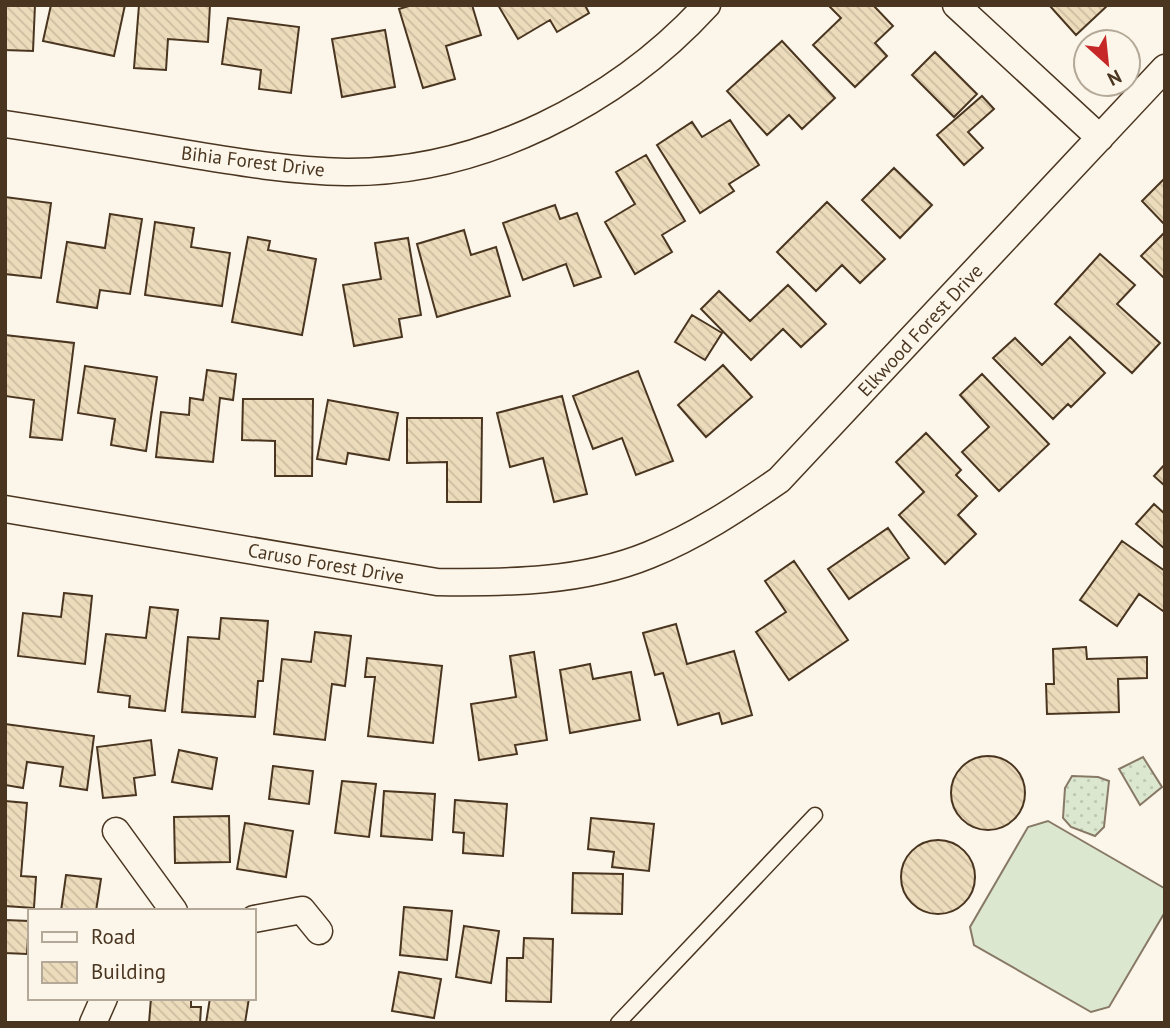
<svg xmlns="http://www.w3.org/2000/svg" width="1170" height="1028" font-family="'PT Sans',sans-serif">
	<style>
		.grass { fill: #dce7d0; stroke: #887966; stroke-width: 2 }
		.park { fill: url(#park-dots); stroke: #887966; stroke-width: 2 }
		.building { fill: url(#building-back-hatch); stroke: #4a3520; stroke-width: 2 }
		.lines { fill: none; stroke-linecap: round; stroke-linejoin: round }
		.lane-casing { stroke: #4a3520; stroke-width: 17 }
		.street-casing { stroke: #4a3520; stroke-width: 29 }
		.lane { stroke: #fbf6e9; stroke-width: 14 }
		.street { stroke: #fbf6e9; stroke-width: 26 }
		.labels { text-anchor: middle; stroke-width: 5; stroke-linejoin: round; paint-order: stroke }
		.street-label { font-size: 19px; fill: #4a3520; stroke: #fbf6e9 }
	</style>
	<defs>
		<pattern id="park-dots" width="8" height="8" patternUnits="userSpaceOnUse" patternTransform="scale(1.75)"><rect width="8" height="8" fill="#dce7d0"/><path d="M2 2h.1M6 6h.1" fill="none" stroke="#bec7b2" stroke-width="1.8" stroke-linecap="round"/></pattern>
		<pattern id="building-back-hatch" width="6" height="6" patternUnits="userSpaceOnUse" patternTransform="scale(1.75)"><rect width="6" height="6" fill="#ecdcbc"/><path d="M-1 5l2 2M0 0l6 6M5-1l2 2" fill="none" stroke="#ccbda1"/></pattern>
	</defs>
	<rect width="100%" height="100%" fill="#fbf6e9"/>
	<!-- grass -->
	<path class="grass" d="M1048 821 1164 888 1165 912 1109 1007 1091 1012 974 945 970 927 1028 827Z"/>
	<!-- park -->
	<path class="park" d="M1143 757 1162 787 1140 805 1119 769Z
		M1072 776 1098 777 1109 781 1104 827 1095 836 1071 827 1063 818 1065 788Z"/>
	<!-- building -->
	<path class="building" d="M5 5H35L33 51 5 50Z
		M51 5H125L114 56 43 41Z
		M139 5H210L208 42 168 39 166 70 134 68Z
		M412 5H472L481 35 446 46 455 79 423 88 399 9Z
		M498 5H585L589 13 557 32 550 20 518 39Z
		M828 5H873L893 26 875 43 887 56 855 87 813 45 841 18Z
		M1049 5H1108L1076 35Z
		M228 18 299 27 291 93 259 89 261 70 222 64Z
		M385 30 395 87 342 97 332 39Z
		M782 41 835 98 802 129 789 115 767 135 727 91Z
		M935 52 977 94 954 117 912 75Z
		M982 96 994 109 968 132 983 148 964 165 937 135Z
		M730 120 759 165 729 184 734 191 700 213 657 145 692 122 702 137Z
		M646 155 685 221 662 235 672 252 635 274 605 222 635 204 616 172Z
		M894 168 932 205 900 238 862 200Z
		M1165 178V225L1142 201Z
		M5 197 51 203 41 278 5 274Z
		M827 202 885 259 860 283 842 265 816 291 777 252Z
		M555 205 560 219 577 213 601 277 574 286 566 264 523 280 503 223Z
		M110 214 142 219 130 294 100 290 97 308 57 302 67 242 105 248Z
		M155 222 194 228 191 247 230 253 222 306 145 295Z
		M464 230 471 255 496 247 510 296 437 317 417 244Z
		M1165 232V279L1141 256Z
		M248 237 270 241 268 250 316 259 302 335 232 322Z
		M408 238 421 315 399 319 402 337 354 346 343 285 381 279 375 243Z
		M1100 254 1135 285 1117 304 1160 343 1132 373 1055 304Z
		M788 285 826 324 801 347 783 329 751 360 701 309 719 291 750 321Z
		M692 315 722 333 705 360 675 342Z
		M5 335 74 343 62 440 30 437 34 400 5 396Z
		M1070 337 1105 373 1071 407 1068 404 1053 419 993 358 1015 338 1042 365Z
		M723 365 752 397 706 437 678 405Z
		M85 366 157 377 146 451 111 445 115 419 78 413Z
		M207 370 236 374 233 400 220 398 213 462 156 457 161 412 189 415 190 398 203 400Z
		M638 371 673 461 636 475 622 438 593 449 573 396Z
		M982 374 1049 444 999 491 962 452 989 427 960 395Z
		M562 396 587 494 554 502 543 458 510 467 497 413Z
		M243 399H313L312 476H275V441L242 440Z
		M328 400 398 413 389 460 348 453 346 464 317 459Z
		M407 418H482L481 502H447V462L407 463Z
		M926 433 961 470 956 475 977 496 958 515 976 534 945 564 899 515 924 492 896 462Z
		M1165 464V486L1154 476Z
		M1154 504 1165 514V549L1136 524Z
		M888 528 909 558 849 599 828 569Z
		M1122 541 1165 571V609L1163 611 1139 594 1117 626 1080 600Z
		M794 561 848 640 789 680 756 632 786 612 765 581Z
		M64 593 92 596 85 664 18 656 23 613 61 617Z
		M150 607 178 610 165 711 129 707 130 696 98 692 106 634 146 638Z
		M221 618 268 621 263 681H258L255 717 182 712 188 637 219 639Z
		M676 624 687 664 734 651 752 715 722 724 719 713 678 725 663 673 655 675 643 633Z
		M315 632 351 636 345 686 332 684 325 740 274 734 282 659 311 662Z
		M1086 647 1087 659 1147 657V678L1118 679 1119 712 1047 714 1046 684H1054L1053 649Z
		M534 652 547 740 515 745 517 754 479 760 471 704 516 697 510 656Z
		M367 658 442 666 433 743 368 736 375 677H365Z
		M590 664 593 679 631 672 640 720 570 733 560 670Z
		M5 724 94 736 87 790 60 786 63 767 27 762 23 788 5 785Z
		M151 740 155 775 134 778 136 795 103 798 97 747Z
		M179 750 217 758 212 789 172 782Z
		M951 793a37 37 0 1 1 74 0a37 37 0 1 1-74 0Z
		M273 766 313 771 309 804 269 799Z
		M342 781 376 784 369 837 335 833Z
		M384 791 435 794 432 840 381 836Z
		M455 800 507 804 503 856 463 853 464 833 453 832Z
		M5 801 27 803 21 876 36 877 34 908 5 906Z
		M229 816 230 862 175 863 174 817Z
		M591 818 654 824 649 871 612 867 614 852 588 849Z
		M245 823 293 831 286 877 237 869Z
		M901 877a37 37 0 1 1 74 0a37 37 0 1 1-74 0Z
		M573 873 623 874 622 914 572 913Z
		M66 875 101 879 96 911H61Z
		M404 907 452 911 447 960 400 955Z
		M5 920 29 921 27 954 5 953Z
		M464 926 499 931 491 983 456 977Z
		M524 938 553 939 551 1002 506 1001 507 958H523Z
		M399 972 441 979 434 1018 392 1011Z
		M151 998H191V1007H201L200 1023H149Z
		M210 998H249L245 1023H206Z"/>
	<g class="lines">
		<!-- lane casing -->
		<g class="lane-casing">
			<path id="lane" d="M618 1023 815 815"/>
		</g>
		<!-- street casing -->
		<g class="street-casing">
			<path id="street" d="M956 5 1100 138
				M5 124C65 133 124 143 183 153 237 162 291 171 346 172 481 173 617 103 707 5
				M5 509 437 582C508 583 583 582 649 555 696 536 737 509 779 480L1165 68
				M116 831 174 911
				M254 919 302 910 319 931
				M93 1023 104 998"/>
		</g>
		<!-- lane -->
		<use href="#lane" class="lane"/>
		<!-- street -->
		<use href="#street" class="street"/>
	</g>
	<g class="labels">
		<!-- street labels -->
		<g class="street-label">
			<text transform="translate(253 161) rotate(7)" y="7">Bihia Forest Drive</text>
			<text transform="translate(920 330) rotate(-47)" y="7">Elkwood Forest Drive</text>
			<text transform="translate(326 563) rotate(10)" y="7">Caruso Forest Drive</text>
		</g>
	</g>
	<!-- border -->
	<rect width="1170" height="1028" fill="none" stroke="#4a3520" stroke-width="14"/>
	<!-- legend -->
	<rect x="28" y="909" width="228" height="91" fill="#fbf6e9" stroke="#b4a999" stroke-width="2"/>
	<rect x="42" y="932" width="35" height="10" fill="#fbf6e9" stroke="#b4a999" stroke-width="2"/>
	<text x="91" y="944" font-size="21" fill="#4a3520">Road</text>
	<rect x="42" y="962" width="35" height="21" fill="url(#building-back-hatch)" stroke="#b4a999" stroke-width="2"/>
	<text x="91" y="979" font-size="21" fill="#4a3520">Building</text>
	<!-- north arrow -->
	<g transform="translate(1107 63) rotate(153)"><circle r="33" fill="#fbf6e9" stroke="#b4a999" stroke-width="2"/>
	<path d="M0-5L12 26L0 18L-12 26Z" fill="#c62828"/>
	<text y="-10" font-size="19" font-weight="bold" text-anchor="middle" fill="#4a3520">N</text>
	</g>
</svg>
